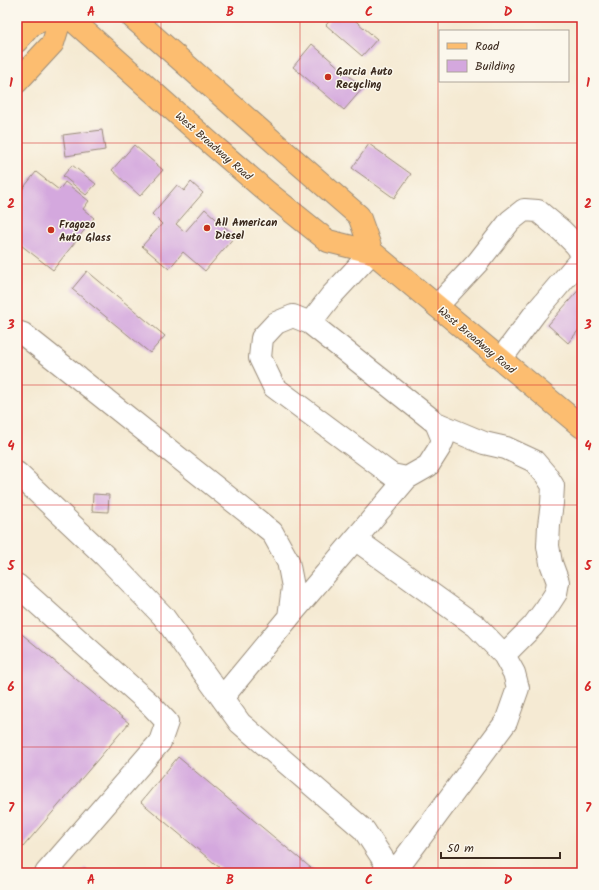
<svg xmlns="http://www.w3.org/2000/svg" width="599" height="890" font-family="Kalam,sans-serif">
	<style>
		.building { fill: #d4a8de }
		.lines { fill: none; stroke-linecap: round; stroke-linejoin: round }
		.minor-casing { stroke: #988a78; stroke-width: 24 }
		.major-casing { stroke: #988a78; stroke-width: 24 }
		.minor { stroke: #fff; stroke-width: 22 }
		.major { stroke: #fcbd6f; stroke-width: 22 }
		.grid { fill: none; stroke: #d62828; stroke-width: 1; stroke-opacity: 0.55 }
		.poi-dot { fill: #c8321e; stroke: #fbf7ec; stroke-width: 1.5 }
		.labels { text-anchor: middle; stroke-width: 3; stroke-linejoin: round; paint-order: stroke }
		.poi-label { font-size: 11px; font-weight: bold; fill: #3b2a1e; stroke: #fbf7ec; text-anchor: start }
		.street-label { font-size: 11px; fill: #3b2a1e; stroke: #fbf7ec }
		.neatline { fill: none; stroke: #d62828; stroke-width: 1.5 }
		.grid-label { font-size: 13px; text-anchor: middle; font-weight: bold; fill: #d62828 }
	</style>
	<rect width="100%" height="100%" fill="#fbf7ec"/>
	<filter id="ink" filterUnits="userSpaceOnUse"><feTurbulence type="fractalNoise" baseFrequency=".025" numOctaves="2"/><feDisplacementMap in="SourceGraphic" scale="8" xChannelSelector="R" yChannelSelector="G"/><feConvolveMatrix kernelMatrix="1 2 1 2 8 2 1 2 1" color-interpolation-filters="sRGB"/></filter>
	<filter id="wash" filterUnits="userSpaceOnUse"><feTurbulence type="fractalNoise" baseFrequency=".012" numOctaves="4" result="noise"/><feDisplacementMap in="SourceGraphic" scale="16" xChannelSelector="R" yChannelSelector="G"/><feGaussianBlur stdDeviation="0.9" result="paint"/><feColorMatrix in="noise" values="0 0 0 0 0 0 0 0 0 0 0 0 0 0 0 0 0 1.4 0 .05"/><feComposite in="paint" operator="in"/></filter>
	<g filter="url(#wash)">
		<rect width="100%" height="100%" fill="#f5ead3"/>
		<g id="blocks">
			<!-- building -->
			<path class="building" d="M333 17H351L377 39 362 56 326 25Z
				M312 44 363 88 344 110 293 67Z
				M102 130 105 150 66 156 63 135Z
				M369 144 411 174 394 198 352 168Z
				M134 145 163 170 140 196 112 170Z
				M72 165 96 184 86 195 63 176Z
				M36 172 59 190 65 182 89 201 83 209 94 218 53 270 17 242V196Z
				M191 182 203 193 176 224 185 232 205 209 235 236 205 271 183 252 169 269 142 246 162 224 152 214 177 185 184 191Z
				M87 271 165 336 150 353 72 289Z
				M582 286V326L568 343 548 325Z
				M93 494 109 495 108 512 92 511Z
				M17 630 129 723 17 854Z
				M178 757 317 873H226L141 802Z
				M85 868 90 873H81Z"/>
		</g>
	</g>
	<g filter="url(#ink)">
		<use href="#blocks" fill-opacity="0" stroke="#988a78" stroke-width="1"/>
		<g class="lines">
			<!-- minor casing -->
			<g class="minor-casing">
				<path id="minor" d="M437 306 478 262 510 221 524 210 538 211 562 231 575 244 582 253
					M310 323 436 423 443 440 440 447 428 466 407 478 392 475 274 387 260 358 262 338 276 323 293 316 310 323 331 296 372 252
					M17 332 23 334 272 532 288 561 293 587 289 617 222 698
					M501 359 536 312 582 258
					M436 423 484 443 506 448 534 461 546 475 553 486 552 503 549 525 548 546 551 563 558 582 556 593 547 607 533 626 504 655
					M17 473 105 556 163 616 240 723 364 830 385 862V873
					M355 539 476 626 504 655 514 673 518 688 506 722 394 873
					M17 585 150 704 167 722 160 742 46 873
					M289 617 407 478"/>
			</g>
			<!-- major casing -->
			<g class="major-casing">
				<path id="major" d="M69 17 208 141 266 191 328 241 372 252 582 427
					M132 17 275 143 359 216 372 252
					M17 41 31 25 50 17
					M17 82 53 43 61 17"/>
			</g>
			<!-- minor -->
			<use href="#minor" class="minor"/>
			<!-- major -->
			<use href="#major" class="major"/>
		</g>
	</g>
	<!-- grid -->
	<path class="grid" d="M161 17V873M300 17V873M438 17V873M17 143H582M17 264H582M17 385H582M17 505H582M17 626H582M17 747H582"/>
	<!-- markers -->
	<g class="poi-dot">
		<circle cx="328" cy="77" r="4"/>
		<circle cx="207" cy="228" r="4"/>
		<circle cx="51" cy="230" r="4"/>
	</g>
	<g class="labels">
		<!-- poi labels -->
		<g class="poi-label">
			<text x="336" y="75">Garcia Auto<tspan x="336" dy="13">Recycling</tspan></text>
			<text x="215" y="226">All American<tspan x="215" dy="13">Diesel</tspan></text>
			<text x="59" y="228">Fragozo<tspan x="59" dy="13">Auto Glass</tspan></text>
		</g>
		<!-- street labels -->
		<g class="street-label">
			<text transform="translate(214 146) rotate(41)" y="4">West Broadway Road</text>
			<text transform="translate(477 340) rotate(40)" y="4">West Broadway Road</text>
		</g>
	</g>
	<!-- margin -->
	<rect width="599" height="890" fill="none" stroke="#fbf7ec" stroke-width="44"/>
	<!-- legend -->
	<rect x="439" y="30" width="130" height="52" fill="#fbf7ec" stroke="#aea59a"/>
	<rect x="447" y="43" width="20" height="6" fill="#fcbd6f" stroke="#aea59a"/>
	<text x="475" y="50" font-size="12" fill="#3b2a1e">Road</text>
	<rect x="447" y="60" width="20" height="12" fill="#d4a8de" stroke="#aea59a"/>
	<text x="475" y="70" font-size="12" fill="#3b2a1e">Building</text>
	<!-- scale -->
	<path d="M441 852v6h119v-6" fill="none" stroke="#3b2a1e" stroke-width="2"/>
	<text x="447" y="852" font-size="12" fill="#3b2a1e" stroke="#fbf7ec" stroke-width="3" paint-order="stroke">50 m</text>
	<rect x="22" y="22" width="555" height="846" class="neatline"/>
	<g class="grid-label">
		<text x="91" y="16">A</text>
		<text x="230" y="16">B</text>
		<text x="369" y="16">C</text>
		<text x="508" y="16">D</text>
		<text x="11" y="87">1</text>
		<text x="588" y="87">1</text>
		<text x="11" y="208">2</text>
		<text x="588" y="208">2</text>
		<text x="11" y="329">3</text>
		<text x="588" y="329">3</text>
		<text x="11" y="450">4</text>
		<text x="588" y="450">4</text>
		<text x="11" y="570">5</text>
		<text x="588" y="570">5</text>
		<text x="11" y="691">6</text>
		<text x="588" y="691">6</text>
		<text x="11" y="812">7</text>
		<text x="588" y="812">7</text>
		<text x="91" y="884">A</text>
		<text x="230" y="884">B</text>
		<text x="369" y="884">C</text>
		<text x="508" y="884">D</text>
	</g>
</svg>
